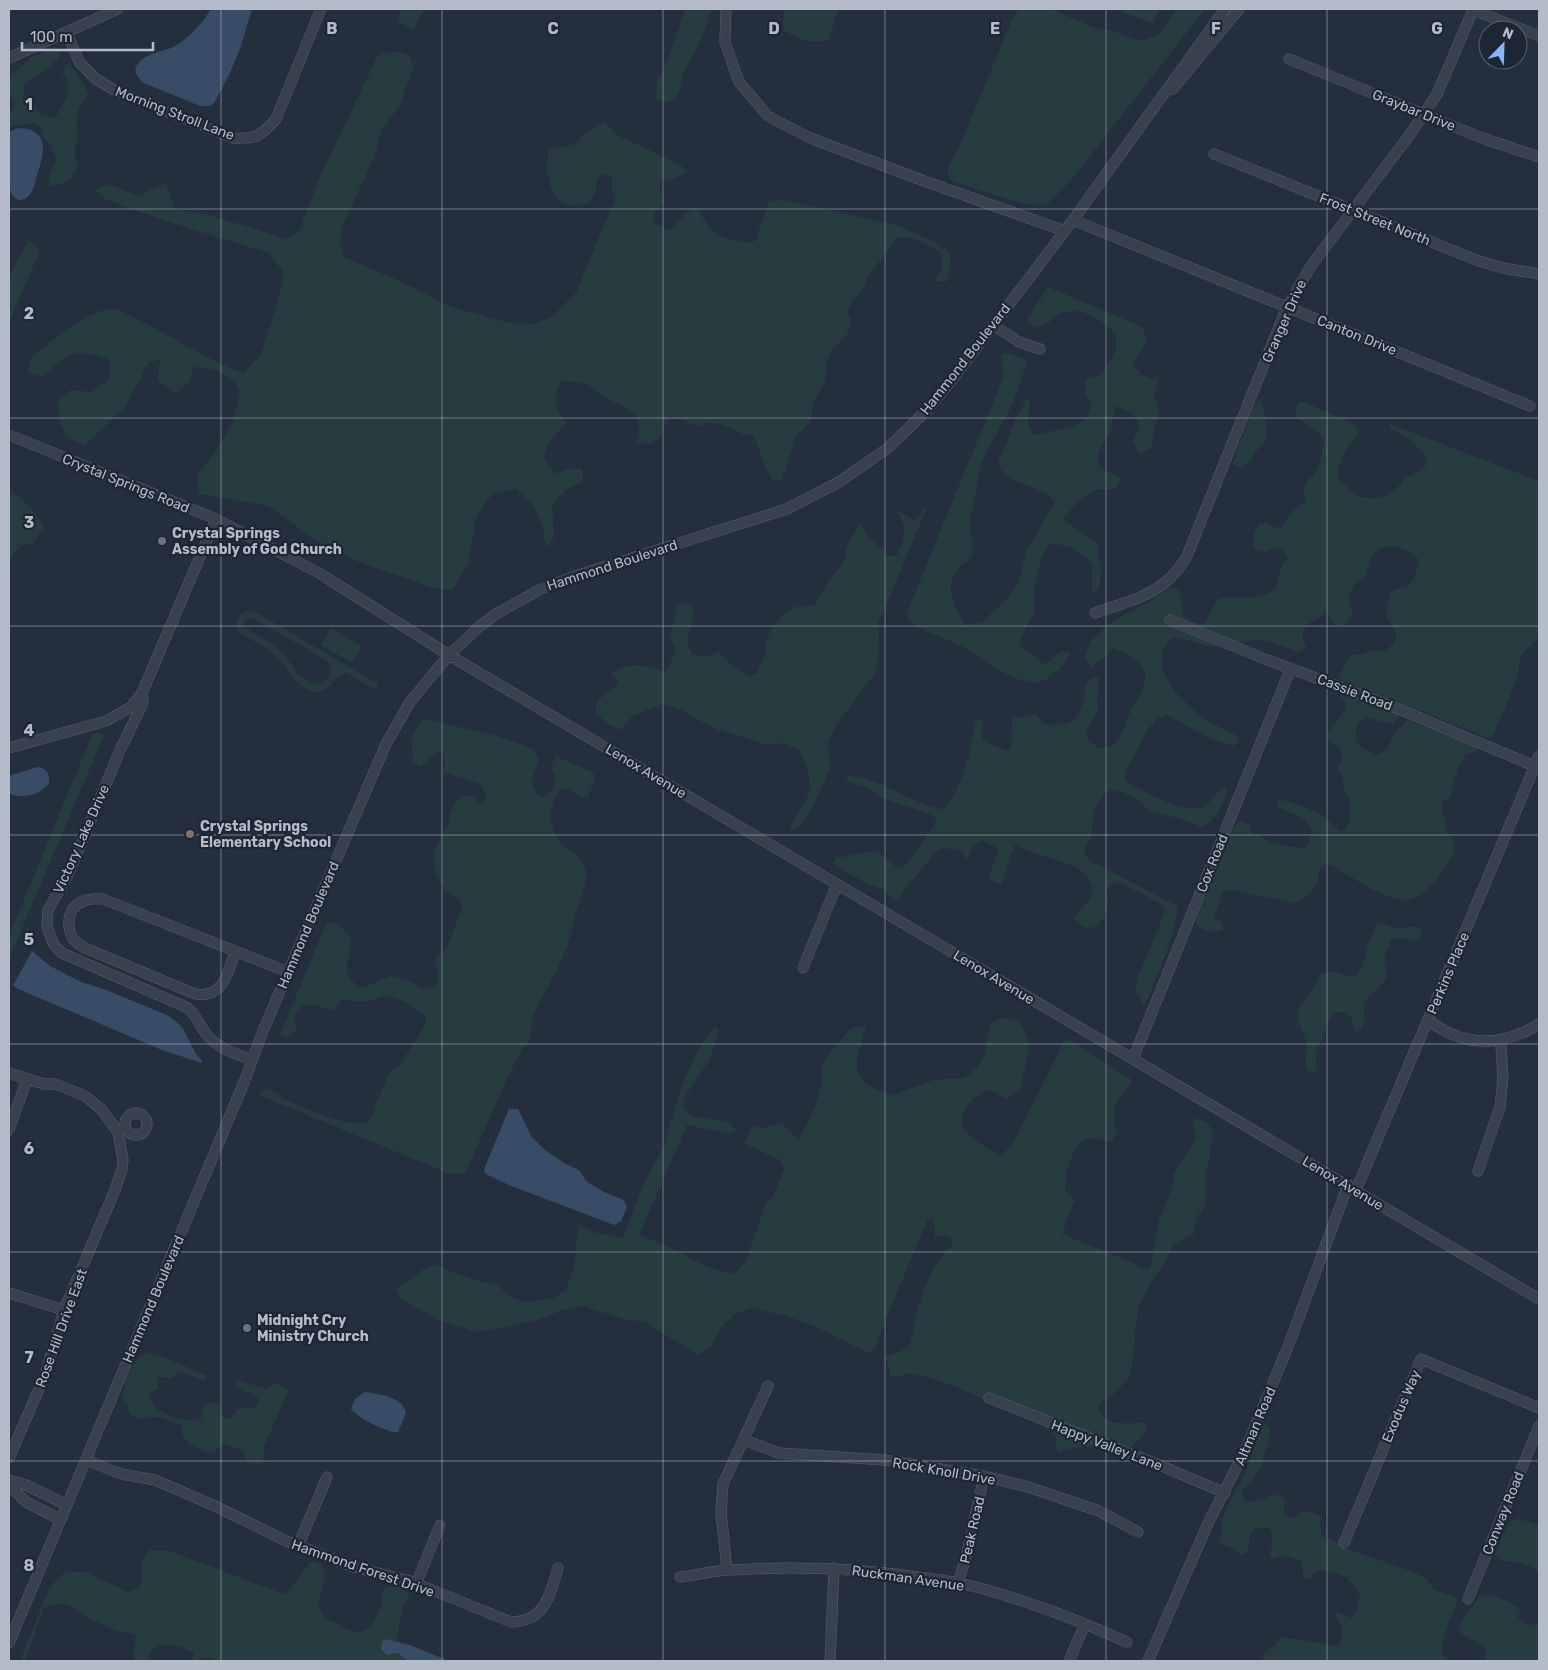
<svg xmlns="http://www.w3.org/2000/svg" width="1548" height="1670" font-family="Rubik,sans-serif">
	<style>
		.green { fill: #263c3f; fill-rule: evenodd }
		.water { fill: #394c67 }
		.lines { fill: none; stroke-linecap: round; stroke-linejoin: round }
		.minor-casing { stroke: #565f6c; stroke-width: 11 }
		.minor { stroke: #38414e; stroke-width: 10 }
		.grid { fill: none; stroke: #b4bcc9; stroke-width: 1; stroke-opacity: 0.55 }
		.worship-dot { fill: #6b7280; stroke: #1d2633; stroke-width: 2 }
		.education-dot { fill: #8d6e63; stroke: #1d2633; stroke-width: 2 }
		.labels { text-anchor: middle; stroke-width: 4.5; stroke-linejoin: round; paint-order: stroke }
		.street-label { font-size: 14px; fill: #b4bcc9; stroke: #1d2633 }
		.poi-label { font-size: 14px; font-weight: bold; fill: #b4bcc9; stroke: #1d2633; text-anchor: start }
		.grid-label { font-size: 16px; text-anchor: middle; font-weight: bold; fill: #b4bcc9; stroke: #1d2633; stroke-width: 4.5; stroke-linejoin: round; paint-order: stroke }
	</style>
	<rect width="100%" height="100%" fill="#242f3e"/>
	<!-- green -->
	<path class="green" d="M400 9H424L413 31 398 21Z
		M685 9H712L701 40 684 72 679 94 667 103 656 99 657 83 669 56Z
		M784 9H838L829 40C808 43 801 42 783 29Z
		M1019 9H1051L1093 27 1115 32 1141 41 1159 34 1177 9H1205L1072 179 1046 205 1023 204 952 181 948 176V168L960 145 1011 22Z
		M1115 9H1159L1154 24Z
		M55 47 62 51C61 61 34 77 25 84L23 97 42 116 55 118C63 102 76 89 62 73L65 66 70 63C76 75 85 82 88 95 75 109 77 118 77 136 78 141 75 146 75 151 74 156 77 162 78 167 70 181 65 185 49 186L48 179 56 160 51 145 43 138 41 127 34 123 9 127V112L12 111 15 103 9 93V76L32 57Z
		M402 52 409 55 414 66 400 105 382 130 374 158 343 224 340 243 344 257 411 286 447 305 493 319 512 323 536 324 554 315 576 293 616 196 612 190V177L603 174 597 179 596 190 589 203 572 206 558 201C548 183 544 171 549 150L575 144 587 131 605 123 617 135 679 164 688 172 672 179 661 181 659 189 664 198V203L655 212 653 224 670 230 694 206C702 213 705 224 713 231 723 239 743 245 755 241L769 202 784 200 900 226 934 242 950 253 951 267 946 282 934 281 940 271 943 255C931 245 912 234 897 238L869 275 862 290 853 300 847 312 852 321 846 337 833 348 827 362 825 382 813 403 811 421 796 436 782 481 773 480 766 469 754 436 743 434 724 425 709 422 698 426 670 416 665 424 662 434 651 444 637 443 640 431 636 415 622 405 605 398 589 385 579 382 562 381C551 400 555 406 566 423L548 444 543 458 556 474 566 469H582L583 481 565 490 552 506 554 537 546 548 543 529 535 507 516 489 492 494 477 516 468 564 453 590 433 588 354 560 319 542 268 506 199 494 197 475 215 452 233 421 240 391C228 371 216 370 193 367L190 381 175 394 158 380 160 360 149 362 126 406 85 445 66 437 59 419 58 400 71 390 91 392 110 379V360C72 347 72 351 43 376L28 373 31 358C49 343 89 309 112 309 119 309 128 315 134 318 171 335 205 359 243 373L260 356 277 305 284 273 269 253 159 219 105 199 94 190 109 184 139 196 157 186 166 183 175 209 209 215 287 239 299 232 318 181 379 53Z
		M29 241 40 250 9 323V277L18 259Z
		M1048 287 1143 327 1147 342 1133 363C1138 373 1147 381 1159 379L1154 396 1160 413 1155 425 1151 448 1139 454 1133 441 1140 426 1132 412 1115 406 1110 431 1098 454V467L1121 478 1116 489H1099L1083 497 1063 519 1097 544 1101 568 1099 589 1092 592V563L1072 547 1051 543 1041 558 1035 587 1034 613 1021 637 1020 645 1044 665 1062 651 1071 652C1066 663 1063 665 1054 673 1051 675 1048 678 1045 680 1021 691 985 659 965 648 946 638 923 632 906 619L912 600 1004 376 1001 356 1009 353 1028 360 1012 405 981 463 969 528 973 541 972 557C967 561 958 567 955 573 945 591 956 609 965 625L982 622 1008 598 1017 586 1026 552 1055 501C1049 496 1041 491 1034 488 1019 481 1005 482 998 464L1015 421 1027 398 1030 401 1028 424 1034 435 1071 427 1087 418 1092 403 1084 391 1086 379 1102 375 1116 349V334C1101 320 1081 304 1060 314 1050 319 1050 325 1036 328L1026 321Z
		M1259 401 1263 405 1267 435 1264 444 1256 451 1250 462 1240 467 1232 464 1255 403Z
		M1299 402H1304L1350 422 1360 430C1357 436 1354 439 1350 444 1343 452 1338 468 1338 479L1357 496 1367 498H1378L1388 495 1398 487 1404 479 1425 467 1426 456C1416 443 1404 436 1389 428L1390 424 1539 481V638L1521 655 1517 679 1494 734 1489 738 1339 679C1340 674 1348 658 1352 654L1361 655 1372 650 1387 651 1396 639V632L1386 616 1390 594 1396 589 1406 588 1414 579 1419 560C1408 549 1389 539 1375 553 1369 558 1368 568 1367 576L1355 583 1348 596C1352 611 1357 619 1340 627L1331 621 1327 612 1305 626 1302 637 1307 646 1299 653C1275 643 1266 637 1240 642 1231 643 1221 647 1213 646 1198 646 1186 637 1172 637L1162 651V670L1175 692 1192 709 1213 724 1237 736 1240 742 1233 746 1211 739 1167 715 1156 719 1147 731 1125 773 1126 781C1142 791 1184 814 1202 807 1209 804 1216 794 1222 788L1227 789C1223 805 1217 819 1202 827L1181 819 1149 811 1139 800 1121 791 1110 789C1103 796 1095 805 1093 816 1091 827 1096 837 1085 845V855L1094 863 1178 906C1174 940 1158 974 1145 1005L1141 1003V997L1135 992 1137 980 1165 911 1163 905 1122 884 1112 883 1107 889C1107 896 1109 905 1106 913 1101 929 1083 935 1074 917L1089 900 1093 889 1089 879 1077 867 1034 853 1015 845 1012 851 1003 881 1001 885 989 879C991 868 996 859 998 848L982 840 973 845 967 860 962 851 944 848 934 853 925 866 912 880 898 900 888 895 886 890 865 883 834 864 836 858C847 857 870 848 879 853 889 858 889 865 901 868 908 863 911 857 917 850 925 840 931 832 937 820L931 814 882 798 866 787 849 782 846 779 849 775C858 777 867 779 875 782 891 788 930 810 944 809 955 797 967 766 970 750 972 740 972 729 976 719L983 720 984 727 981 735 985 742 1009 751 1013 740 1011 730 1013 718 1036 714 1044 724 1056 725 1069 723 1078 716 1085 696V686L1092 677 1100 679 1097 696 1098 712 1087 730 1088 740 1098 748C1106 748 1110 747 1116 742 1122 736 1123 729 1126 721 1131 707 1146 690 1145 675 1143 660 1125 654 1114 648L1091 668 1085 657 1091 640 1114 620 1151 601 1169 588 1179 589C1184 607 1179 623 1204 624L1217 600C1232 594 1249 601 1264 595 1268 594 1272 591 1275 589L1282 564 1288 558 1282 549 1276 547 1265 552 1256 550 1252 544 1255 532 1260 523C1268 522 1273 528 1281 528L1290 513 1305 503C1304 496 1303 490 1306 483 1308 479 1314 476 1316 471 1319 466 1326 442 1323 437 1317 429 1302 423 1295 415L1296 407Z
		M9 491H12C26 503 37 511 45 528L33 543 20 546 11 558 9 565Z
		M928 505 878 624 880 650 875 673 837 724 827 744 830 759 829 771 812 808 803 823 792 832 790 826C798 814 809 800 810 786 810 774 804 760 799 750L784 743 767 745 713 728 681 710 662 704 633 716 620 730 605 722 595 712 597 701 619 683 611 673C635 661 640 665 664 672L670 664 676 650 670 636 677 605 688 604 694 610 687 641 692 654 708 657 718 651 726 660 749 676 757 673 765 655 767 637 778 620 795 607 815 605 828 581 842 565 848 544 860 523 868 536 888 556H896L903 543 905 527 897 510 914 520Z
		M247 611H253L261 615 378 684 375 690 347 673C333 674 332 693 315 692 295 690 289 667 276 656 266 646 252 641 240 633 234 623 237 616 247 611ZM249 618 257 620 326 660C336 670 329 684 316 685L299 675 285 656 276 647 244 627V621Z
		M331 628 362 646 352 663 321 645Z
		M1339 695C1358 697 1383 704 1399 715L1393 724 1367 718 1357 724 1355 741 1365 750 1378 755 1388 748 1394 734 1407 720 1477 747 1476 753H1467C1457 765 1453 782 1451 797L1441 802 1448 836 1454 842V853L1437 879 1421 895 1407 901 1392 898 1371 889 1331 865H1323L1318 872 1319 882 1308 895 1295 903 1231 890H1223L1214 918 1222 923 1224 929C1215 935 1206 930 1196 926V920L1229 838 1234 827 1240 821 1250 825V831L1272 843 1306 849 1313 831 1305 819 1279 808 1275 803 1278 800C1290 800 1313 810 1323 816 1329 821 1334 827 1341 832L1347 828 1350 812 1349 800 1344 788 1343 777 1338 768 1343 759 1339 747 1328 739V732L1346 709 1345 701Z
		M424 719 494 735 520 744 533 749 539 759 531 782 536 793 544 797 553 790 555 777 551 768 555 756 592 772 596 778 588 797H580L568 789H559C548 809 547 831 566 848 574 854 584 859 586 870 587 883 581 896 577 908 574 918 573 928 570 938 563 962 545 991 534 1014L531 1024V1037L522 1049 509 1074 465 1174H450L261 1096 259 1092C263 1090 266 1089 270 1090 277 1092 282 1098 288 1101 312 1111 340 1125 367 1123L372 1116 377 1100 389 1074 399 1066 425 1026 426 1017C414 1009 397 993 381 997 377 998 374 1001 370 1001 361 1003 352 1001 343 999L332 1011 316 1005H303L295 1013 296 1031 286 1037 280 1034 327 922C339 922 344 930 351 939 352 961 336 974 362 988L390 976 410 981 424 989 435 987 439 979 435 958 446 949 462 909 461 902 444 889 436 876 433 852 448 827 449 816 454 805 462 795 475 797 478 803 485 802 484 790 479 783 442 772 445 764 444 751H438L421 767 413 762C411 742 410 734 424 719Z
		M100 732 104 735 9 959V936L92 735Z
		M1382 923 1398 929 1415 926 1421 930 1422 933 1419 939C1409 942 1401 936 1391 940L1384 957 1388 976C1384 981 1380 987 1375 991 1372 994 1368 996 1366 1000 1359 1011 1373 1024 1355 1032L1352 1019 1347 1012H1337C1325 1022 1327 1026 1322 1039 1320 1045 1317 1048 1316 1054 1315 1061 1318 1065 1316 1073H1311L1305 1067 1307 1043 1297 1019 1299 1006 1309 995 1321 973 1336 972 1348 976 1357 975 1363 965 1368 944 1377 924Z
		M1001 1018 1019 1020 1028 1037 1029 1049 1021 1088 1006 1099 988 1089C970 1100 965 1104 961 1125L971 1137 999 1156 1011 1147 1066 1038 1132 1080C1129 1090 1118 1096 1115 1107 1111 1115 1117 1122 1116 1131 1116 1134 1113 1139 1111 1142 1104 1140 1091 1137 1084 1140 1070 1146 1066 1179 1065 1191L1075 1200 1062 1234 1129 1261 1142 1268 1150 1269 1158 1224 1172 1188 1174 1174 1196 1139 1192 1118 1206 1122 1213 1130 1209 1161 1206 1172V1204L1197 1217 1193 1235 1173 1244 1165 1262 1153 1279 1138 1307 1131 1375 1117 1391 1098 1405C1103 1429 1125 1422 1145 1423L1147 1430 1133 1446C1121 1446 1109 1448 1097 1447 1081 1447 1073 1447 1058 1453L1056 1447V1437L1043 1426 954 1386 931 1378 908 1373 901 1376 890 1377 889 1366 885 1358C894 1352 902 1353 910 1345 917 1311 925 1268 953 1245L950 1237 935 1236 934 1217 927 1221 883 1326 875 1348 868 1353 814 1326 786 1316 752 1308 735 1314 721 1328 711 1347 698 1355 645 1322 624 1319 583 1306 563 1310 534 1321 478 1332 440 1321 403 1300 395 1290 421 1271 436 1265 451 1272 479 1281 498 1285 509 1296 524 1302 553 1298 566 1290 575 1263 576 1239 579 1225 597 1233 623 1238 644 1183 664 1145 680 1091 692 1062 704 1040 715 1026 719 1031 709 1061 685 1096 683 1108 692 1116 732 1123 735 1131 729 1134 687 1125 639 1235C649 1239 659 1242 669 1247 690 1257 711 1272 735 1273L745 1263 766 1202 773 1197 784 1169 780 1160 744 1143 752 1126 762 1128 781 1123 798 1139C810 1122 818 1103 821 1082 822 1077 820 1071 822 1067 825 1057 845 1035 853 1027H866L857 1059V1073L867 1084 876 1090 894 1095 933 1080 964 1078 978 1067 985 1053 989 1025Z
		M144 1352 163 1357 206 1375 207 1377 204 1380 180 1372 171 1378 159 1377 157 1380 159 1388 148 1394C151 1399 153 1404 156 1408 165 1416 190 1424 201 1419L203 1405 211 1402 218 1405 225 1419 233 1417 237 1410 244 1408 252 1409 259 1403 257 1397 235 1385 236 1380 267 1389 273 1384 278 1383 288 1391 264 1447 265 1459 261 1464 247 1463 243 1450 224 1444 213 1452H206L188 1444 183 1436 180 1425C172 1422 164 1418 155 1417 141 1415 144 1425 128 1413L129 1405 124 1402 122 1398C125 1381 131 1363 144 1352Z
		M1263 1423 1270 1428C1271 1437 1262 1465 1257 1474 1254 1480 1246 1486 1242 1493L1245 1501C1257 1503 1263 1500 1273 1494L1285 1498 1284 1514 1294 1519 1302 1511 1311 1512 1322 1517 1320 1526 1322 1536 1337 1542 1347 1549 1414 1572 1427 1579 1433 1589 1455 1597 1458 1600C1450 1618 1443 1634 1442 1654L1450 1661H1262L1264 1654 1283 1637 1338 1646C1346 1635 1341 1625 1335 1614L1337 1612 1351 1618 1357 1611 1360 1593C1346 1575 1341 1571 1317 1570L1310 1579H1303V1571L1300 1560 1283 1555 1273 1559 1269 1556C1273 1545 1274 1539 1269 1528 1245 1526 1252 1537 1247 1553L1241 1555 1235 1550 1220 1543 1222 1521 1226 1509 1246 1471Z
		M1519 1519 1539 1525V1574C1532 1563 1513 1561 1501 1561L1495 1555 1505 1530 1511 1521Z
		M149 1550 170 1551 284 1594 289 1590 310 1562 315 1561 322 1564C323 1568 324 1572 324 1576 324 1589 315 1600 322 1613 325 1619 332 1622 338 1624 345 1628 355 1634 363 1631 376 1626 382 1603 383 1591L387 1587 401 1586 408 1589 409 1597 403 1605 396 1642 391 1640 381 1649 387 1655 398 1653 408 1661H216L212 1658 200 1657 197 1661H192L194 1654C181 1644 150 1638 148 1661H136L133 1655 136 1641 135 1634C120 1633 108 1627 94 1621 83 1616 73 1603 60 1604 55 1604 49 1606 44 1608L25 1660H22V1656L48 1591 58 1577 67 1572H86L128 1592 138 1589 142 1580 141 1564Z
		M1480 1595C1497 1595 1506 1600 1521 1609L1518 1617 1525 1625 1539 1624V1661H1486L1485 1648 1462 1634 1459 1625Z"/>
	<!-- water -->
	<path class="water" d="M211 9H252L240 49 229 75 214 103 210 106H200L142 82C138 78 133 71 137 65 143 55 159 52 168 49 183 45 204 22 211 9Z
		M18 128C51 129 44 154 37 175 35 182 33 195 25 199 15 203 11 194 9 187V132Z
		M37 767C47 768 50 774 49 783 40 795 22 800 9 793V776Z
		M32 951 50 966 81 982 101 988 167 1015 178 1023 184 1030 196 1054 202 1061V1063L162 1050 16 988 13 985 15 982Z
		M509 1109H518L531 1136 545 1150 564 1163 580 1171 586 1181 604 1192 624 1200 627 1207 621 1221 614 1225 509 1185 486 1174 484 1171 485 1167Z
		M365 1392C380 1394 403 1397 406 1413L398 1432C389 1434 356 1417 351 1409L355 1399Z
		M385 1639 410 1645 449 1661H408L398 1653 387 1655 381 1649 382 1642Z"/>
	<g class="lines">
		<!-- minor casing -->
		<g class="minor-casing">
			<path id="minor" d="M726 9 725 42 739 82 768 116 810 138 927 182 1065 231
				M1471 9 1539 36
				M66 32 80 63 96 79 114 90 233 138C257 139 260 137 276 119L321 9
				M9 58 118 9
				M1289 59 1482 138 1539 157
				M1173 89 1239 9
				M1214 154 1479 261 1503 268 1539 274
				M1073 220 1530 406
				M993 325 1019 342 1040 349
				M9 435 216 519 319 573 449 655 1539 1299
				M216 519 142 693 143 703 121 748 68 875 48 910 47 927 54 945 62 953 188 1008C198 1017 197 1021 204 1031 215 1048 234 1053 252 1060
				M1095 613C1120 604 1151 597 1170 578 1177 572 1182 564 1187 556L1287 307 1311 266 1411 133 1437 94 1473 10
				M1170 620 1265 659 1394 707 1539 768
				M9 748 106 721 131 707 142 693
				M235 952C230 967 225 991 207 994 203 995 199 994 195 994L85 948C82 946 78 944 75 941 71 938 70 932 69 927 67 905 83 897 103 899L288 972
				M803 968 837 884
				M1428 1020C1464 1047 1501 1048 1539 1024
				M1133 1059 1291 668
				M9 1073 44 1084H55L85 1096 102 1110 118 1132 123 1160 122 1169 115 1190 64 1310 45 1375 9 1458
				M125 1124a11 11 0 1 1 22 0a11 11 0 1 1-22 0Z
				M9 1130 27 1079
				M1478 1171 1500 1107 1503 1078 1501 1046 1502 1041
				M1356 1190 1539 756
				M9 1293 64 1310
				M989 1398 1157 1464 1225 1493
				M744 1440 779 1453 884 1460 984 1476 1028 1487 1099 1511 1138 1532
				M86 1460 121 1474 155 1480 215 1506 286 1541 354 1567 410 1581 511 1622C545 1622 550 1595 558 1568
				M9 1480 26 1485 67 1505
				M9 1485 26 1502 61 1520
				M1344 1543 1421 1359 1539 1408
				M298 1546 327 1477
				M727 1570 721 1512 723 1484 768 1386
				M680 1577C696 1575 712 1571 729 1570 792 1566 855 1568 918 1577 931 1579 946 1580 959 1583 1017 1596 1073 1618 1127 1642
				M958 1583 966 1557 984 1476
				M416 1584 440 1525
				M1468 1599 1539 1426
				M9 1643 245 1080 262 1033 386 744 410 702 449 655 480 626 496 614 539 590 572 577 787 509 839 482 888 448 928 409 955 376 1073 220 1225 9
				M830 1661 834 1568
				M1069 1661 1085 1624
				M1148 1661 1209 1521 1244 1453 1289 1344 1348 1185"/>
		</g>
		<!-- minor -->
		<use href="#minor" class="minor"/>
	</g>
	<!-- grid -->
	<path class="grid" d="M221 9V1661M442 9V1661M663 9V1661M885 9V1661M1106 9V1661M1327 9V1661M9 209H1539M9 418H1539M9 626H1539M9 835H1539M9 1044H1539M9 1252H1539M9 1461H1539"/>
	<!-- markers -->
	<g class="worship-dot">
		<circle cx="162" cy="541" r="5"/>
		<circle cx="247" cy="1328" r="5"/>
	</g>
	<circle class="education-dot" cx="190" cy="834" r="5"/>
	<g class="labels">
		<!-- street labels -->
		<g class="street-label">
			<text transform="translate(1414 110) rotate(22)" y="5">Graybar Drive</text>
			<text transform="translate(175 113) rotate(21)" y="5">Morning Stroll Lane</text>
			<text transform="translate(1375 219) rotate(22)" y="5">Frost Street North</text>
			<text transform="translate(1284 321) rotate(-66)" y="5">Granger Drive</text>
			<text transform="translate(1357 335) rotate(22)" y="5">Canton Drive</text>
			<text transform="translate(965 359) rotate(-52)" y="5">Hammond Boulevard</text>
			<text transform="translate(126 483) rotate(22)" y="5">Crystal Springs Road</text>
			<text transform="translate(612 565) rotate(-18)" y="5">Hammond Boulevard</text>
			<text transform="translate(1355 692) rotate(21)" y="5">Cassie Road</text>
			<text transform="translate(646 771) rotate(31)" y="5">Lenox Avenue</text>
			<text transform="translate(81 839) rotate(-66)" y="5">Victory Lake Drive</text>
			<text transform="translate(1212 863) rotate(-68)" y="5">Cox Road</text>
			<text transform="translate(308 925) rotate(-67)" y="5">Hammond Boulevard</text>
			<text transform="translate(1448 973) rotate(-67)" y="5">Perkins Place</text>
			<text transform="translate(994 977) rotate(31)" y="5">Lenox Avenue</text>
			<text transform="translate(1343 1183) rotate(31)" y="5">Lenox Avenue</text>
			<text transform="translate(153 1299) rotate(-67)" y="5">Hammond Boulevard</text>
			<text transform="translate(61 1328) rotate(-70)" y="5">Rose Hill Drive East</text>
			<text transform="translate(1401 1406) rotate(-67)" y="5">Exodus Way</text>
			<text transform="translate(1255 1426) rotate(-67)" y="5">Altman Road</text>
			<text transform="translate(1107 1445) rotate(21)" y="5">Happy Valley Lane</text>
			<text transform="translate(944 1471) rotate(10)" y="5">Rock Knoll Drive</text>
			<text transform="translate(1503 1513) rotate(-68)" y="5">Conway Road</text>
			<text transform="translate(972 1530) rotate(-77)" y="5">Peak Road</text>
			<text transform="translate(363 1568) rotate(19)" y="5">Hammond Forest Drive</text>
			<text transform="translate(908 1578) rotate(8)" y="5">Ruckman Avenue</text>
		</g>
		<!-- poi labels -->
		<g class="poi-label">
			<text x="172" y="538">Crystal Springs<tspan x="172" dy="16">Assembly of God Church</tspan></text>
			<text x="200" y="831">Crystal Springs<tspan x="200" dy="16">Elementary School</tspan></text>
			<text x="257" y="1325">Midnight Cry<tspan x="257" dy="16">Ministry Church</tspan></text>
		</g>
	</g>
	<g class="grid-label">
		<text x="332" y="34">B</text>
		<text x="553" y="34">C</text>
		<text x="774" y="34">D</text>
		<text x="995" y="34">E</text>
		<text x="1216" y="34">F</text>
		<text x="1437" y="34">G</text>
		<text x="29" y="110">1</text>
		<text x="29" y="319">2</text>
		<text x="29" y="528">3</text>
		<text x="29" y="736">4</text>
		<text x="29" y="945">5</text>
		<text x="29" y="1154">6</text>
		<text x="29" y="1363">7</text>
		<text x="29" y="1571">8</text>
	</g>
	<!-- border -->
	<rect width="1548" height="1670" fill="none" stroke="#b4bcc9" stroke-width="20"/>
	<!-- north arrow -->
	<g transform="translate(1503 45) rotate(23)"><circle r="24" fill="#1d2633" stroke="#59626f"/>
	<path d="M0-4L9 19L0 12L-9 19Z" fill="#8ab4f8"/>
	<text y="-8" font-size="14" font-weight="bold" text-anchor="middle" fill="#b4bcc9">N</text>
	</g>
	<!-- scale -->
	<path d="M22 42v8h131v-8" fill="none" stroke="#b4bcc9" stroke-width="2.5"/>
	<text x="30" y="42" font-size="15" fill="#b4bcc9" stroke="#1d2633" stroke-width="4" paint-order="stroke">100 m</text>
</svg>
